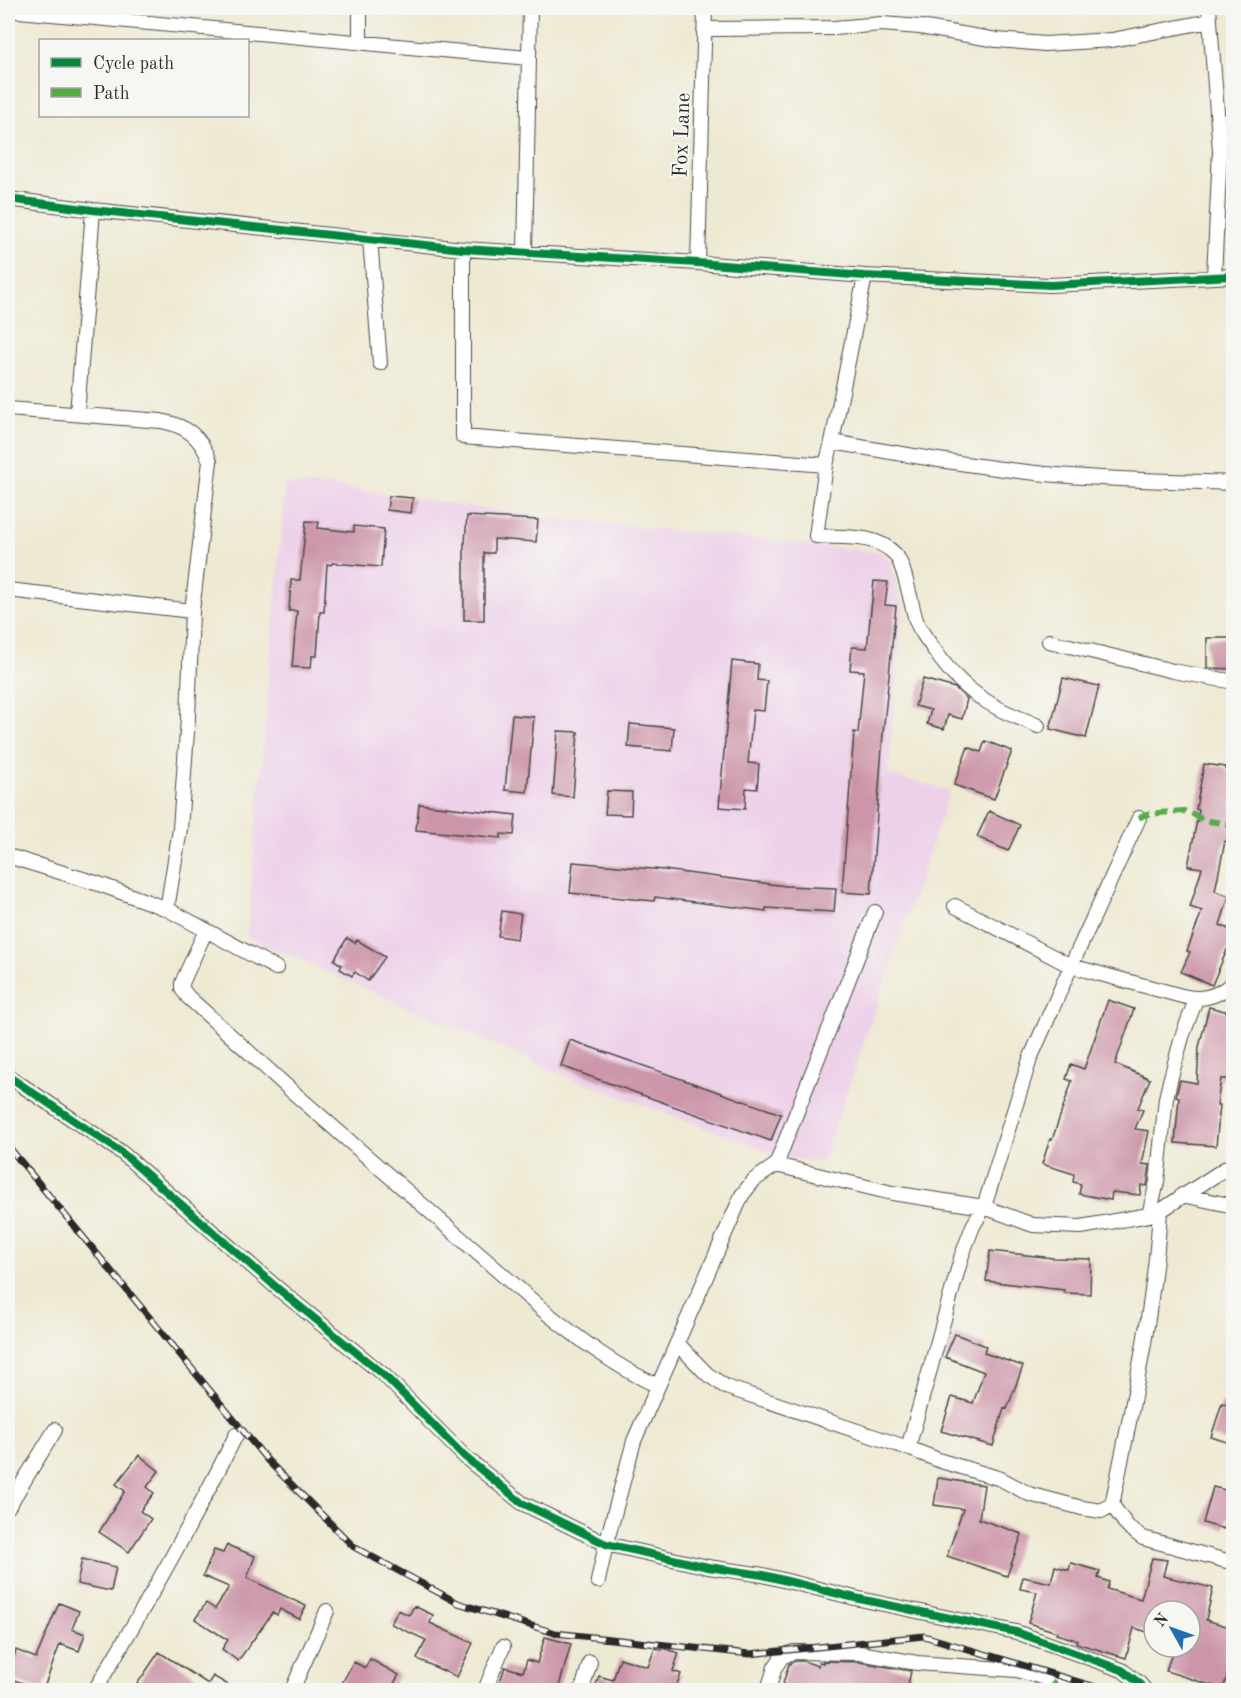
<svg xmlns="http://www.w3.org/2000/svg" width="1241" height="1698" font-family="'Old Standard TT',serif">
	<style>
		.built { fill: #edd1e9 }
		.building { fill: #cc95a9 }
		.lines { fill: none; stroke-linecap: round; stroke-linejoin: round }
		.minor-casing { stroke: #484844; stroke-width: 16 }
		.minor { stroke: #fff; stroke-width: 14 }
		.rail-casing { stroke: #2b2b2b; stroke-width: 7 }
		.rail { stroke: #f6f6f2; stroke-width: 4.5; stroke-dasharray: 14; stroke-linecap: butt }
		.quiet { stroke: #54ab44; stroke-width: 6; stroke-dasharray: 12 6; stroke-linecap: butt }
		.cycleway-casing { stroke: #f6f6f2; stroke-width: 11 }
		.cycleway { stroke: #00873e; stroke-width: 8 }
		.labels { text-anchor: middle; stroke-width: 4.5; stroke-linejoin: round; paint-order: stroke }
		.street-label { font-size: 21px; fill: #2b2b2b; stroke: #f6f6f2 }
	</style>
	<rect width="100%" height="100%" fill="#f6f6f2"/>
	<filter id="ink" filterUnits="userSpaceOnUse"><feTurbulence type="fractalNoise" baseFrequency=".0167" numOctaves="2"/><feDisplacementMap in="SourceGraphic" scale="12" xChannelSelector="R" yChannelSelector="G"/><feConvolveMatrix kernelMatrix="1 2 1 2 8 2 1 2 1" color-interpolation-filters="sRGB"/></filter>
	<filter id="wash" filterUnits="userSpaceOnUse"><feTurbulence type="fractalNoise" baseFrequency=".008" numOctaves="4" result="noise"/><feDisplacementMap in="SourceGraphic" scale="24" xChannelSelector="R" yChannelSelector="G"/><feGaussianBlur stdDeviation="1.35" result="paint"/><feColorMatrix in="noise" values="0 0 0 0 0 0 0 0 0 0 0 0 0 0 0 0 0 1.4 0 .05"/><feComposite in="paint" operator="in"/></filter>
	<g filter="url(#wash)">
		<rect width="100%" height="100%" fill="#eee9d2"/>
		<!-- built -->
		<path class="built" d="M285 484 331 486 543 517 880 552 891 563 903 610 888 774 950 791 823 1162 789 1159 566 1076 247 937Z"/>
		<g id="blocks">
			<!-- building -->
			<path class="building" d="M389 496 413 498 411 513 387 510Z
				M467 516 538 520 536 542 494 539V553H484V620H464V543H465Z
				M306 521 319 522 318 528 354 532V526L384 529 381 567 332 563 331 565 327 564 324 612H320L317 656H312L311 668 292 667 297 611H289L291 580H300Z
				M874 581 888 582 885 605 896 606 883 734 871 894 842 892 854 732 858 733 864 671 850 670 852 647 867 648Z
				M1207 638H1233V669L1207 668Z
				M732 661 758 664 757 680 767 681 764 711 753 710 748 763 759 764 757 789 746 788 745 809 719 807Z
				M1063 678 1099 686 1086 738 1050 729Z
				M923 679 955 688 967 699 962 719 948 715 944 729 927 724 931 710 915 706Z
				M512 715 534 717 527 792 505 790Z
				M630 724 674 728 672 751 628 747Z
				M558 731 578 732 573 797 553 795Z
				M985 741 1012 751 994 799 954 785 968 747 981 752Z
				M1204 764 1226 767V770L1233 772V842L1225 841 1215 891 1229 896 1220 925 1233 931V952L1227 950 1212 985 1181 972 1190 952 1187 951 1202 911 1190 907 1202 868 1188 866 1199 810 1196 809Z
				M607 791 632 792 631 815 605 814Z
				M419 804 516 815 514 835 501 834V838L416 830Z
				M989 811 1020 825 1008 851 977 837Z
				M573 862 664 870 786 886 836 888 834 912 766 908V911L655 897 654 901 570 893Z
				M502 911 521 914 517 939 498 936Z
				M347 938 355 943 357 940 385 957 368 981 355 972 352 976 340 969 342 965 334 960Z
				M1108 1000 1134 1009 1115 1064 1150 1079 1138 1108 1143 1110 1135 1129 1149 1131 1142 1164 1150 1165 1147 1186 1141 1185 1140 1195 1112 1192 1111 1200 1079 1194 1081 1184 1073 1182 1074 1174 1042 1164 1050 1139 1052 1140 1072 1081 1066 1079 1071 1064 1084 1069Z
				M1209 1007 1233 1013V1040H1232L1230 1079H1221L1217 1105H1220L1216 1146 1175 1143 1179 1097 1176 1096 1180 1080 1197 1083 1199 1047Z
				M570 1040 781 1114 771 1141 561 1066Z
				M990 1251 1053 1258 1091 1259 1090 1294 1064 1293V1290L986 1281Z
				M955 1334 986 1346 984 1353 1023 1366 1007 1409 1004 1408 993 1446 941 1431 952 1397 973 1403 984 1372 945 1357Z
				M1222 1403 1233 1407V1444L1211 1437Z
				M139 1455 159 1471 147 1487 154 1493 140 1511 151 1519 129 1552 99 1532 125 1491 116 1484Z
				M938 1478 984 1485 979 1519 1022 1534 1007 1576 947 1556 963 1509 934 1505Z
				M1213 1487 1233 1492V1519L1228 1518 1224 1529 1203 1523Z
				M227 1545 255 1556 247 1578 306 1606 299 1619 280 1609 277 1615 273 1612 238 1661 222 1649 228 1640 195 1619 206 1603 215 1609 229 1587 203 1576 214 1550 223 1553Z
				M1152 1558 1167 1560 1163 1576 1213 1588 1206 1620 1233 1628V1657L1223 1689 1166 1671 1174 1647H1190V1611H1154V1634L1134 1628 1126 1658 1076 1643 1077 1640 1056 1634 1057 1632 1028 1623 1037 1592 1020 1589 1023 1577 1051 1583 1055 1566 1069 1570 1071 1563 1100 1571 1098 1578 1109 1582 1107 1589 1141 1599Z
				M82 1559 116 1567 111 1591 77 1584Z
				M59 1603 79 1611 72 1629 85 1634 79 1651 60 1644 43 1690 8 1678V1658L13 1660 16 1650 36 1658Z
				M414 1606 433 1615 430 1623 473 1643 457 1677 417 1659 426 1640 391 1624 398 1610 409 1615Z
				M545 1637 571 1644 558 1690H497L505 1667 523 1672 527 1660 537 1663Z
				M655 1648 662 1650 663 1648 679 1653 673 1671 681 1674 675 1690H594L599 1676 613 1680 620 1658 648 1667Z
				M159 1652 208 1684 213 1676 237 1690H133Z
				M370 1659 399 1675 390 1690H338L354 1662 365 1668Z
				M795 1661H803L818 1666 819 1662 823 1663V1661L859 1662 911 1671 907 1690H781L789 1664Z"/>
		</g>
	</g>
	<g filter="url(#ink)">
		<use href="#blocks" fill-opacity="0" stroke="#484844" stroke-width="1.5"/>
		<g class="lines">
			<!-- minor casing -->
			<g class="minor-casing">
				<path id="minor" d="M1209 8 1220 151 1214 277
					M8 10 528 58
					M705 29 834 28 882 24 920 27 997 40 1045 44 1112 40 1210 21
					M360 42V8
					M8 199 93 210 463 249 698 263 865 276 1050 285 1234 276
					M370 239 380 363
					M463 249V437L826 465
					M525 252 530 8
					M698 263 705 8
					M865 276 832 442 826 465 816 536C843 538 875 533 895 554 905 565 911 605 916 620 919 630 927 639 933 648 949 673 970 693 996 707 1009 715 1024 719 1038 726
					M8 409 161 421C187 426 200 436 210 461L192 611 188 718 180 829 167 909 99 884 8 856
					M77 414 93 210
					M832 442C903 454 974 467 1046 474 1108 480 1171 481 1234 483
					M8 590 192 611
					M1049 641 1173 671 1234 682
					M955 906 1071 966 1182 996C1202 1001 1220 996 1234 981
					M167 909 276 968
					M206 930 182 983V989L188 997 294 1093 543 1310C579 1339 616 1367 658 1386
					M8 1076 121 1152 276 1287 385 1376 465 1457 522 1503 606 1544 708 1567 763 1575 855 1598 1016 1632 1122 1670 1139 1683 1145 1690
					M776 1165 892 1193 984 1207 1033 1225 1081 1227 1149 1215 1160 1211
					M1182 1195 1234 1206
					M1149 1215 1157 1182 1166 1098 1171 1077 1182 1037 1196 999
					M678 1344 707 1374 726 1387 908 1448 941 1461 1001 1479 1029 1494 1082 1508 1101 1511 1112 1505 1128 1527 1143 1538 1234 1563
					M908 1448 962 1255 973 1226 984 1207 1030 1059 1071 966 1139 818
					M1112 1505C1132 1408 1154 1310 1160 1211L1234 1163
					M8 1507 55 1430
					M598 1581 606 1544 634 1441 742 1195 754 1180 776 1165 875 912
					M95 1690C145 1607 193 1522 236 1435
					M292 1690 327 1611
					M485 1690 503 1647
					M582 1690 590 1662
					M768 1690 775 1667 782 1657 793 1652 860 1653 917 1663 1017 1670 1056 1681 1082 1690"/>
			</g>
			<!-- minor -->
			<use href="#minor" class="minor"/>
			<!-- rail casing -->
			<g class="rail-casing">
				<path id="rail" d="M8 1146 268 1461 354 1547 458 1603 555 1633 750 1654 924 1636 1106 1690"/>
			</g>
			<!-- rail -->
			<use href="#rail" class="rail"/>
			<!-- quiet -->
			<path class="quiet" d="M1139 818 1146 814 1184 811 1193 814 1203 820 1234 825
				M1049 1690 1056 1681"/>
			<!-- cycleway casing -->
			<g class="cycleway-casing">
				<path id="cycleway" d="M8 199 93 210 463 249 698 263 865 276 1050 285 1234 276
					M8 1076 121 1152 276 1287 385 1376 465 1457 522 1503 606 1544 708 1567 763 1575 855 1598 1016 1632 1122 1670 1139 1683 1145 1690"/>
			</g>
			<!-- cycleway -->
			<use href="#cycleway" class="cycleway"/>
		</g>
	</g>
	<g class="labels">
		<!-- street labels -->
		<g class="street-label">
			<text transform="translate(681 135) rotate(-88)" y="7">Fox Lane</text>
		</g>
	</g>
	<!-- margin -->
	<rect width="1241" height="1698" fill="none" stroke="#f6f6f2" stroke-width="30"/>
	<!-- legend -->
	<rect x="39" y="39" width="210" height="78" fill="#f6f6f2" stroke="#a5a5a2" stroke-width="1.5"/>
	<rect x="51" y="58" width="30" height="9" fill="#00873e" stroke="#a5a5a2" stroke-width="1.5"/>
	<text x="93" y="69" font-size="18" fill="#2b2b2b">Cycle path</text>
	<rect x="51" y="88" width="30" height="9" fill="#54ab44" stroke="#a5a5a2" stroke-width="1.5"/>
	<text x="93" y="99" font-size="18" fill="#2b2b2b">Path</text>
	<!-- north arrow -->
	<g transform="translate(1172 1629) rotate(310)"><circle r="28" fill="#f6f6f2" stroke="#a5a5a2" stroke-width="1.5"/>
	<path d="M0-4.5L10 22L0 15L-10 22Z" fill="#1f6fb2"/>
	<text y="-9" font-size="16" font-weight="bold" text-anchor="middle" fill="#2b2b2b">N</text>
	</g>
</svg>
